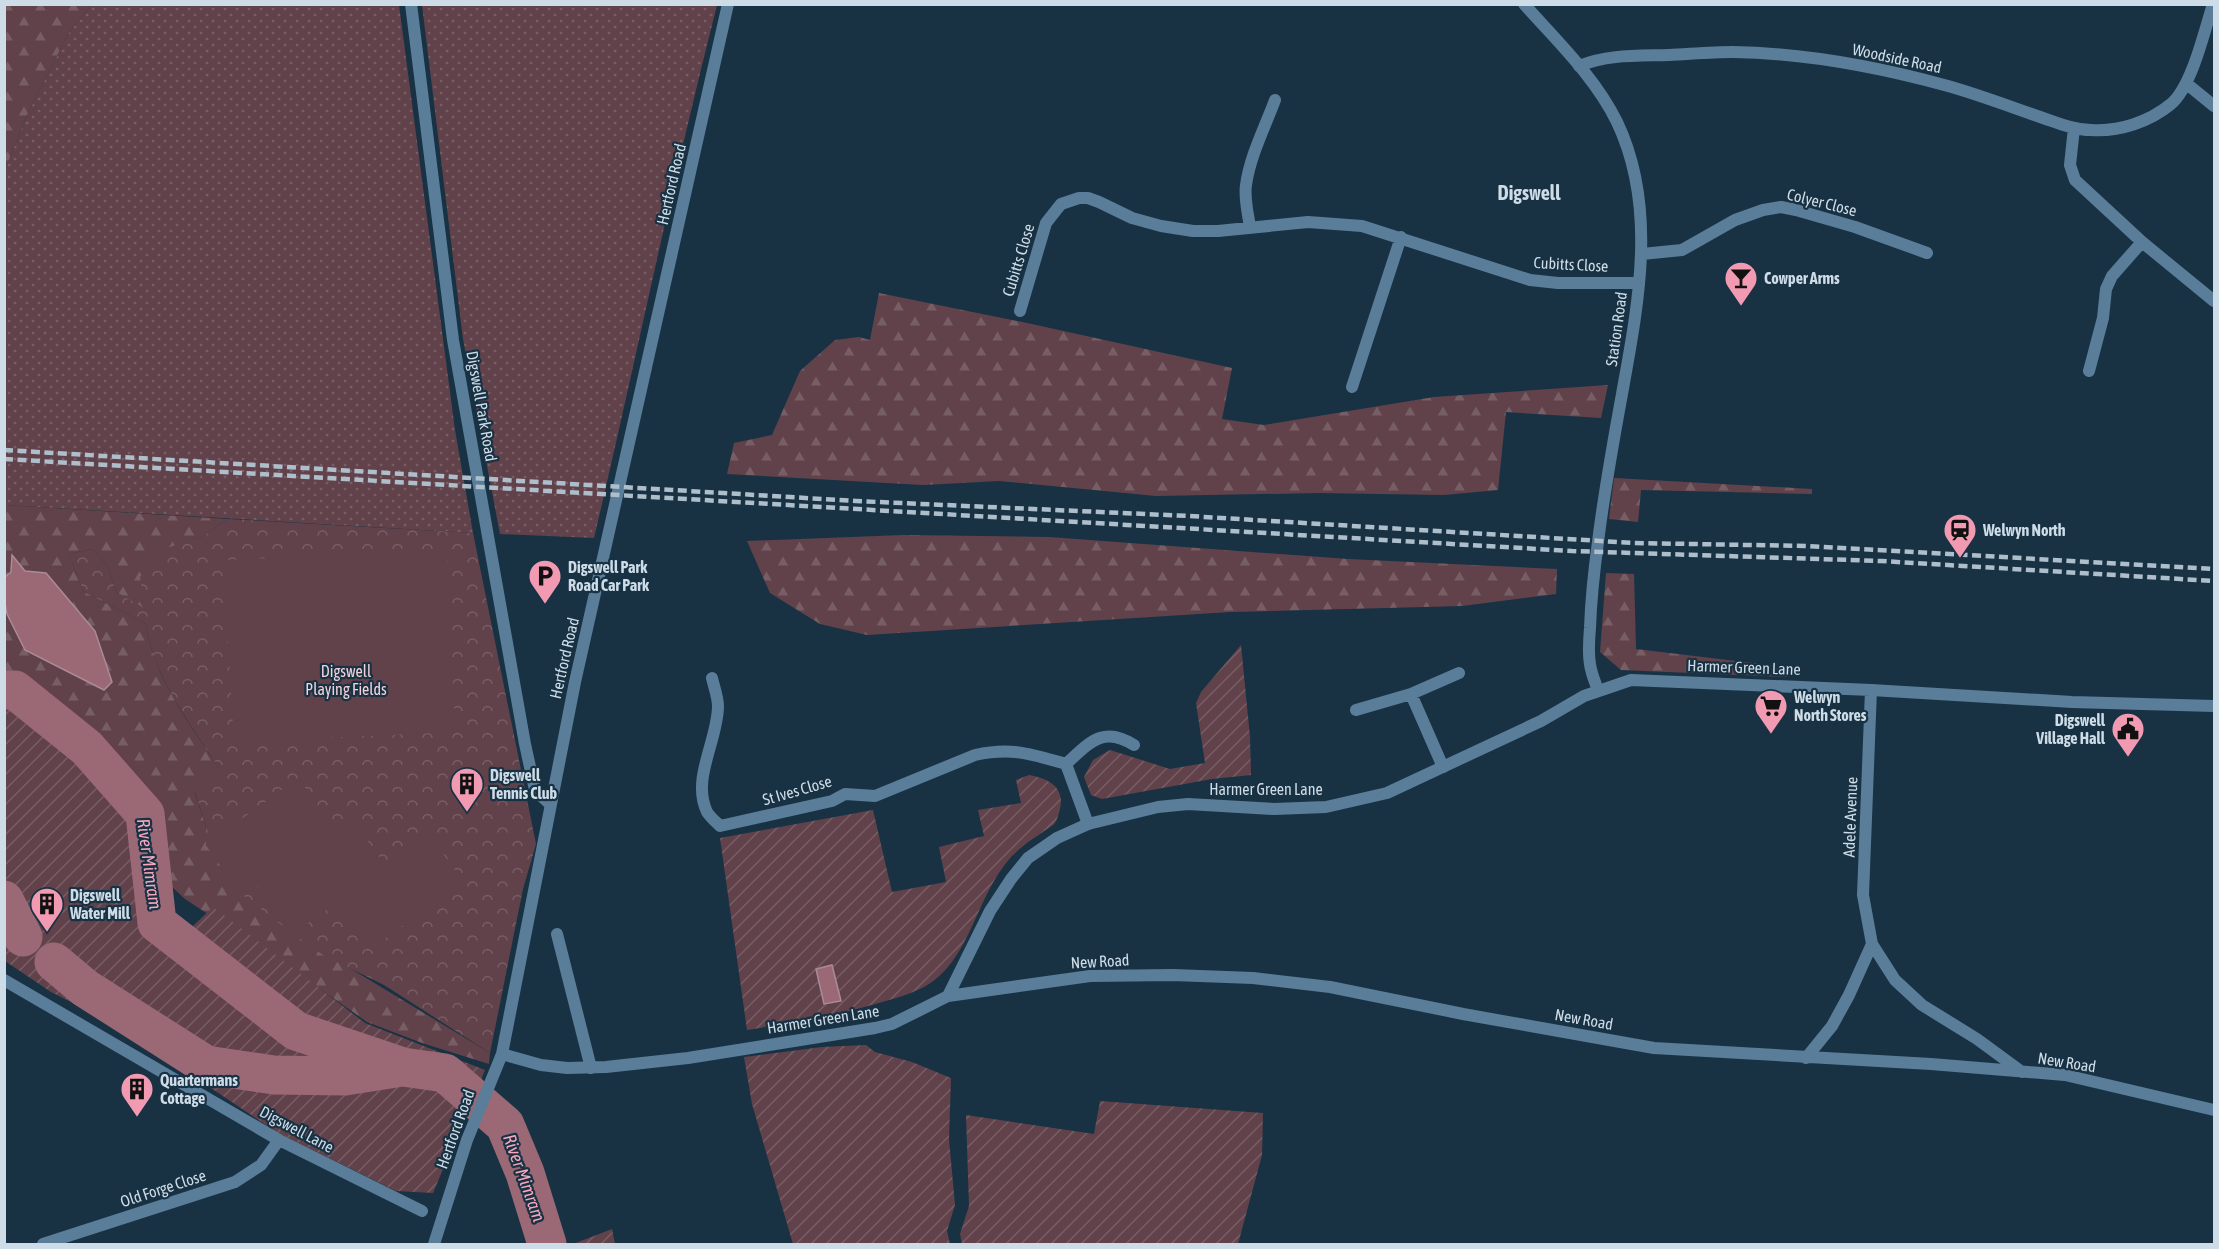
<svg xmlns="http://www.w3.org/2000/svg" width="2219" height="1249" font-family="'Asap Condensed',sans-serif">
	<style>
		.grass { fill: url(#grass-dots) }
		.forest { fill: url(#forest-firs) }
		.park { fill: url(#park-crowns) }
		.garden { fill: url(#garden-furrows) }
		.pitch { fill: #62424a }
		.water { fill: #9b6876; stroke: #aa8b98; stroke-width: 1.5 }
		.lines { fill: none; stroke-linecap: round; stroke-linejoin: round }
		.river { stroke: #9b6876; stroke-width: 39 }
		.minor { stroke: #5a7e99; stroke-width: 12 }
		.tertiary { stroke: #5a7e99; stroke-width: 12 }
		.rail { stroke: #aebfcb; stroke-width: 4.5; stroke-dasharray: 9 4.5; stroke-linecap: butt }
		.labels { text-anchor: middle; stroke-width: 4.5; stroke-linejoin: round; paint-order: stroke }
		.street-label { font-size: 16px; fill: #cddce7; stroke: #183244 }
		.poi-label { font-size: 16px; font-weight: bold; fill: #cddce7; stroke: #183244; text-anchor: start }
		.park-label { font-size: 16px; fill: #f4d2da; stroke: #183244 }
		.water-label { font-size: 18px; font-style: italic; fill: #f7a6bc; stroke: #183244 }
		.quarter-label { font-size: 20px; font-weight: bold; fill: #cddce7; stroke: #183244 }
	</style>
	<defs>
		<pattern id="grass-dots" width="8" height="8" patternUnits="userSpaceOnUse" patternTransform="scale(1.5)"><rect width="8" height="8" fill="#62424a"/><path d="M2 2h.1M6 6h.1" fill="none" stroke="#775d64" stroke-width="1.8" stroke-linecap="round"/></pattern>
		<pattern id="forest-firs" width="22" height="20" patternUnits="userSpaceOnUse" patternTransform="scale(1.5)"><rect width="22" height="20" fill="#62424a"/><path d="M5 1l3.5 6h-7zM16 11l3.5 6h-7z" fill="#775d64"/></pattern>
		<pattern id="park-crowns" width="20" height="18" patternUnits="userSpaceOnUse" patternTransform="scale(1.5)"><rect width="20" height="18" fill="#62424a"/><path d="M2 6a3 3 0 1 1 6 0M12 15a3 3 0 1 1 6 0" fill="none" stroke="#775d64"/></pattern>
		<pattern id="garden-furrows" width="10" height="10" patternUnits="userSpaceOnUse" patternTransform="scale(1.5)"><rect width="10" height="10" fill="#62424a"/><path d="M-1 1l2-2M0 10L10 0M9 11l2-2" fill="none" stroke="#775d64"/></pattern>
	</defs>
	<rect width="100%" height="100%" fill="#183244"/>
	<!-- grass -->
	<path class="grass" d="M91 5H399L455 430 473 533 5 505V170L26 117 68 34Z
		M422 5H717C672 181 636 360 594 538L500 534 463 339Z"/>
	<!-- forest -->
	<path class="forest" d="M5 4 91 5 68 34 26 117 5 170Z
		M879 293 1027 323 1232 368 1222 419 1264 425 1434 397 1608 385 1601 418 1506 412 1498 490 1444 495 1319 493 1156 496 999 481 923 485 727 474 734 443 772 435 800 371 835 340 859 337 870 340Z
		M1614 478 1812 489V494L1641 490 1638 522 1609 519Z
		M5 505 228 519 203 536 158 552 144 609 116 592 108 566 92 549 69 554 83 591 146 624C152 674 191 726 218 767L195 793 206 827V845L348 967 490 1053 489 1064 422 1043 367 1022 289 967 185 899 99 819 5 719Z
		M904 535 1049 537 1348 559 1557 569 1556 594 1462 606 1230 612 867 635 820 624 770 593 747 541Z
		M1606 573 1634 574 1636 649 1787 667V677L1621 670 1600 652Z"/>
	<!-- park -->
	<path class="park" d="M228 519 473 533 536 844 523 889 490 1053 384 985 323 955 293 934 240 893 206 845V827L195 792 218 767C191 725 152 674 146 624L83 591 69 554 92 549 108 566 116 592 144 608 140 577 158 551 203 536Z"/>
	<!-- garden -->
	<path class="garden" d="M1241 645 1250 737 1251 775 1212 779 1102 799 1091 795 1084 777 1093 760 1110 750 1170 769 1205 763 1196 703 1201 692Z
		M4 693 14 695 84 753 142 816 154 924 174 944 213 907 365 1023 485 1070 433 1193 396 1191 278 1133 117 1025 51 992 5 961Z
		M1029 775C1044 778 1060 783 1061 801 1061 806 1058 819 1055 823 1053 826 1027 842 1022 847 978 882 975 952 932 982 915 994 892 999 872 1005 831 1016 790 1023 747 1030L720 838 873 810 892 892 946 882 939 847 984 836 978 810 1021 803 1016 780Z
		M866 1045 875 1052 912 1062 951 1078 949 1139 955 1205 947 1231 950 1244H793L752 1104 744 1057 822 1047Z
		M1100 1101 1263 1113 1262 1155 1238 1244H962L960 1234 969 1206 966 1115 1094 1134Z
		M612 1229 615 1244H573Z"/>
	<!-- pitch -->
	<path class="pitch" d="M447 551 455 732 234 742 223 560Z
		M298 778 333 826 349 815 386 867 429 835 463 881 371 949 337 902 293 934 255 882 240 893 206 845Z"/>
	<!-- water -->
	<path class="water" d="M12 555 25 571 46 573 95 631 112 682 104 690 25 650 7 614 5 603V577L11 572Z
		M832 965 841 1001 824 1004 816 969Z"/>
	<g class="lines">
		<!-- river -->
		<path class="river" d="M4 690H15L87 748 145 814 157 923 296 1031 403 1067 445 1073 505 1125 525 1173 547 1244
			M4 900 23 937
			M54 962 85 988 206 1065 274 1075 345 1076 396 1068"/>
		<!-- minor -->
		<path class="minor" d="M411 4 453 340 525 744 535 790 550 804
			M1579 66C1608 54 1639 56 1669 55 1690 54 1712 52 1733 52 1805 53 1879 67 1948 86 1980 95 2011 107 2043 118 2058 123 2074 130 2091 130 2119 132 2149 122 2171 104 2192 86 2204 32 2213 4
			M2187 84 2214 106
			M2074 128 2070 165 2075 180 2142 242 2214 301
			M1250 227C1248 213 1244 199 1246 185 1250 156 1265 127 1275 100
			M1642 254 1682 250 1735 220 1763 210 1781 207 1796 210 1855 227 1927 253
			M1020 311 1046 223 1061 204 1079 198H1088L1099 202 1132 218 1161 226 1193 231H1218L1308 222 1362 226 1530 280 1558 283H1639
			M2089 371 2103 318 2106 289 2112 276 2142 242
			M1352 387 1401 237
			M712 678C714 687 718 697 718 706 718 740 691 779 707 812 710 817 716 822 720 826L832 801 845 794 875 796 975 755C1012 747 1031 754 1066 764 1089 743 1103 725 1134 745
			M1871 690 2072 702 2214 706
			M1411 694 1443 767
			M1356 710 1411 694 1459 673
			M1066 764 1088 824
			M557 934 591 1068
			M4 980 279 1140 422 1211
			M43 1244 235 1182 261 1165 279 1140"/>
		<!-- tertiary -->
		<path class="tertiary" d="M1524 4C1557 41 1595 77 1617 122 1658 208 1638 305 1622 394 1613 443 1604 493 1598 542 1594 571 1591 599 1590 628 1589 640 1588 653 1590 664 1591 673 1595 682 1598 690
			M1872 944 1895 980 1922 1005 1977 1039 2022 1072
			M948 996 1090 976 1173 975 1253 978 1330 987 1463 1014 1654 1048 1931 1064 2065 1075 2214 1110
			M502 1054 541 1065 567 1068 606 1067 688 1058 875 1028 892 1024 948 996 990 911 1011 879 1028 858 1057 838 1088 824 1158 807 1188 804 1274 809 1326 807 1387 793 1541 721 1584 696 1631 680 1871 690 1863 895 1872 944 1849 995 1832 1026 1806 1058
			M434 1244 467 1140 502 1054 575 682 728 4"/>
		<!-- rail -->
		<path class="rail" d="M4 450 856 501 1189 516 1634 543 1807 546 2214 569
			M4 459 1572 551 1881 561 2214 581"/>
	</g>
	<!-- icons -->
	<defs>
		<g id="bar-pin" transform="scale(1.725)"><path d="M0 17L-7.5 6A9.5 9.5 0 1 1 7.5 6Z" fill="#f19ab2" stroke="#183244"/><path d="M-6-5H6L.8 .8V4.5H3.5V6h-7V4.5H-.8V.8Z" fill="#111"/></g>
		<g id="station-pin" transform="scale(1.725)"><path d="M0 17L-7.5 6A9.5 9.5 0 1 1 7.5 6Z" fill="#f19ab2" stroke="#183244"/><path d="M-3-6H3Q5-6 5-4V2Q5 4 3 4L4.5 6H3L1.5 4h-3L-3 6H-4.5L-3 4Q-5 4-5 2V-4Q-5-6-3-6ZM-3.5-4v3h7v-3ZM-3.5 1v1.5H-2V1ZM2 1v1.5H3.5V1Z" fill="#111"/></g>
		<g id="parking-pin" transform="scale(1.725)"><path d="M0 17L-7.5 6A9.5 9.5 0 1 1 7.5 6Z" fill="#f19ab2" stroke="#183244"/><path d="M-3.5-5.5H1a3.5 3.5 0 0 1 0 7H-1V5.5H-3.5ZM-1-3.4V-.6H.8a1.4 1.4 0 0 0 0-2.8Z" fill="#111"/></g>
		<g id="supermarket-pin" transform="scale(1.725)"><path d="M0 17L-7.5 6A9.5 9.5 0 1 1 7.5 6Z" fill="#f19ab2" stroke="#183244"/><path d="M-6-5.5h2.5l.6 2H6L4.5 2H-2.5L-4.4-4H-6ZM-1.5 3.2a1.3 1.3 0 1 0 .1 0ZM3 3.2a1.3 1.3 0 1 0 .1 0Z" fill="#111"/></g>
		<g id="civic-pin" transform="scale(1.725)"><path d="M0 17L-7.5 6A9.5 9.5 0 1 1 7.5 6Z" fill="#f19ab2" stroke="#183244"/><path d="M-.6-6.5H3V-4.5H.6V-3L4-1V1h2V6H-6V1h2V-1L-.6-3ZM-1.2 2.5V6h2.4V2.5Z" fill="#111"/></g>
		<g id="building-pin" transform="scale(1.725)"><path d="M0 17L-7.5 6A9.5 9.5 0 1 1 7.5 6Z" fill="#f19ab2" stroke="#183244"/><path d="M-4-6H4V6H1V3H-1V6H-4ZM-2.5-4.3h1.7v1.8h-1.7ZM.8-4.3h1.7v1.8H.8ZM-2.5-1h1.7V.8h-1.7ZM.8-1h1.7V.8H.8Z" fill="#111"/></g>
	</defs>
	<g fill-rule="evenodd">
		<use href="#bar-pin" x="1741" y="278"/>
		<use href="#station-pin" x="1960" y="530"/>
		<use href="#parking-pin" x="545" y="576"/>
		<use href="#supermarket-pin" x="1771" y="706"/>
		<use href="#civic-pin" x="2128" y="729"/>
		<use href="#building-pin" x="467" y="784"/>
		<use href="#building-pin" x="47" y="904"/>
		<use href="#building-pin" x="137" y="1089"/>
	</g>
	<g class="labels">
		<!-- street labels -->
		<g class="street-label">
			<text transform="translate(1897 58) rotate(12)" y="6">Woodside Road</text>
			<text transform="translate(671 184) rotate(-77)" y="6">Hertford Road</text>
			<text transform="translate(1822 202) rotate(14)" y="6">Colyer Close</text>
			<text transform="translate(1018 260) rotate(-73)" y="6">Cubitts Close</text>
			<text transform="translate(1571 264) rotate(3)" y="6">Cubitts Close</text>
			<text transform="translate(1616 329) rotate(-82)" y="6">Station Road</text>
			<text transform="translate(482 406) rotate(80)" y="6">Digswell Park Road</text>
			<text transform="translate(564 658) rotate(-77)" y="6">Hertford Road</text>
			<text transform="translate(1744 667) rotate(2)" y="6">Harmer Green Lane</text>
			<text x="1266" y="795">Harmer Green Lane</text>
			<text transform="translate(797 790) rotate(-16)" y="6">St Ives Close</text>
			<text transform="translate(1850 817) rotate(-88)" y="6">Adele Avenue</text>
			<text transform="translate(1100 961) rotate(-3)" y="6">New Road</text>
			<text transform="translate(823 1019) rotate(-9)" y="6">Harmer Green Lane</text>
			<text transform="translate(1584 1019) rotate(10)" y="6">New Road</text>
			<text transform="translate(2067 1062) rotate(9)" y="6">New Road</text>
			<text transform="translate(297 1129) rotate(28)" y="6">Digswell Lane</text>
			<text transform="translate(455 1129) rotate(-70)" y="6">Hertford Road</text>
			<text transform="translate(163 1188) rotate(-18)" y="6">Old Forge Close</text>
		</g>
		<!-- poi labels -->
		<g class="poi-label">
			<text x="1764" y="284">Cowper Arms</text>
			<text x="1983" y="536">Welwyn North</text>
			<text x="568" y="573">Digswell Park<tspan x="568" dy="18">Road Car Park</tspan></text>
			<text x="1794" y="703">Welwyn<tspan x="1794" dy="18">North Stores</tspan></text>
			<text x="2105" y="726" text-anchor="end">Digswell<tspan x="2105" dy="18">Village Hall</tspan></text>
			<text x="490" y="781">Digswell<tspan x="490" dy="18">Tennis Club</tspan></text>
			<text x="70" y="901">Digswell<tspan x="70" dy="18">Water Mill</tspan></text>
			<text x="160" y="1086">Quartermans<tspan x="160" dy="18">Cottage</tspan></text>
		</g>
		<!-- park labels -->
		<g class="park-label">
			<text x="346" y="677">Digswell<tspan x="346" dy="18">Playing Fields</tspan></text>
		</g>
		<!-- water labels -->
		<g class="water-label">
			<text transform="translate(149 864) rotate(82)" y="6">River Mimram</text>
			<text transform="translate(524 1178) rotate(70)" y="6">River Mimram</text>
		</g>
		<!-- quarter labels -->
		<g class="quarter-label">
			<text x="1529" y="200">Digswell</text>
		</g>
	</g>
	<!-- border -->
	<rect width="2219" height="1249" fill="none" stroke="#cddce7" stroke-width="12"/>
</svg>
